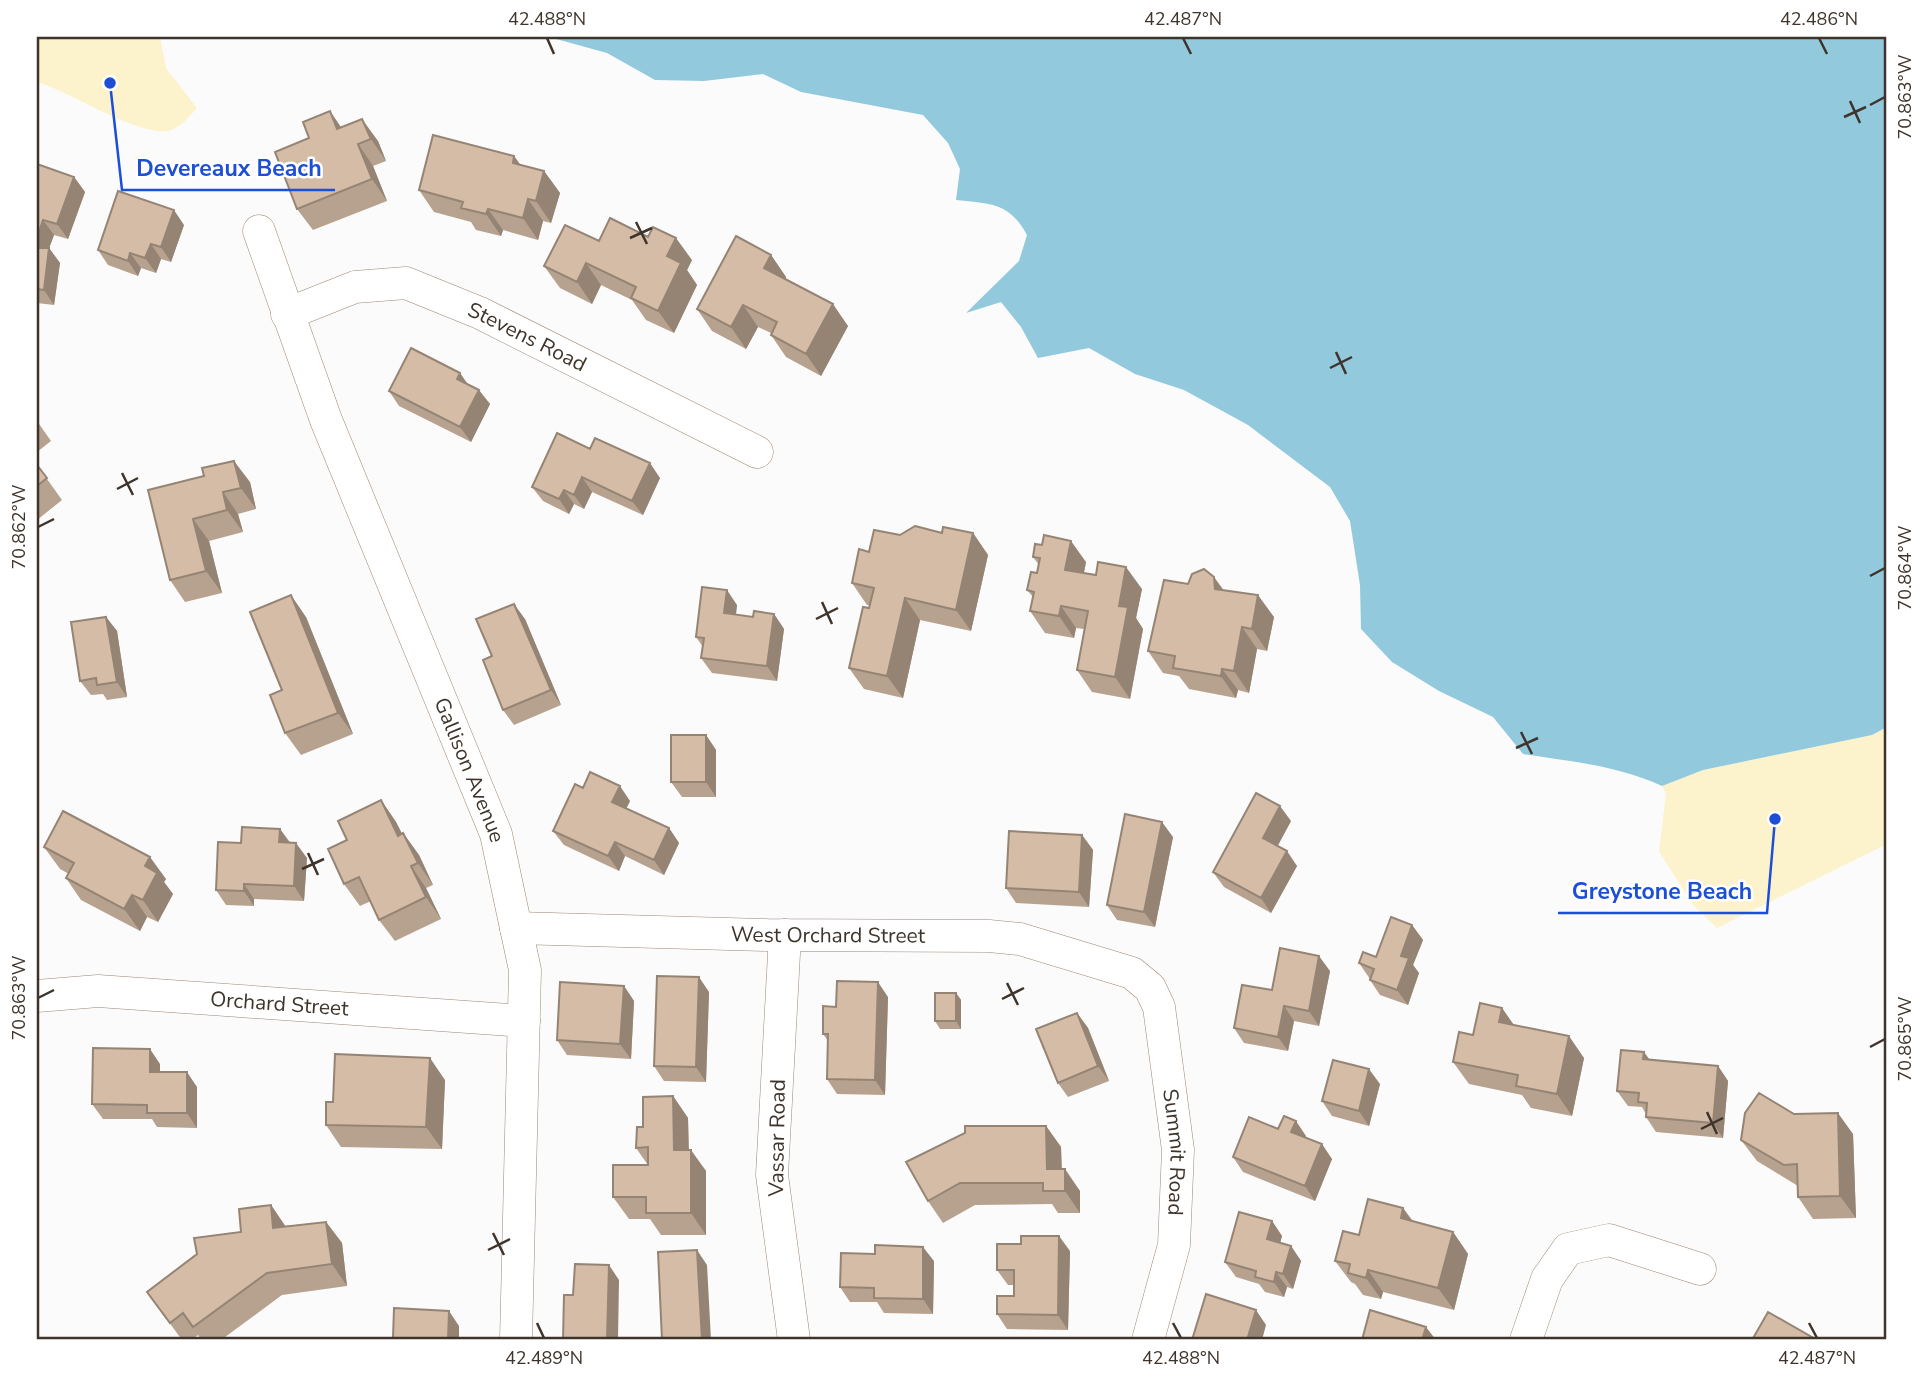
<svg xmlns="http://www.w3.org/2000/svg" width="1924" height="1377" font-family="'Nunito Sans',sans-serif">
	<style>
		.sand { fill: #fcf2cc }
		.water { fill: #93c9dd }
		.lines { fill: none; stroke-linecap: round; stroke-linejoin: round }
		.minor-casing { stroke: #9e8772; stroke-width: 33 }
		.minor { stroke: #fff; stroke-width: 32 }
		.wall { fill: #b7a28f }
		.shaded-wall { fill: #958474 }
		.building { fill: #d5bca6; stroke: #958474; stroke-width: 2 }
		.ticks { fill: none; stroke: #3e342b; stroke-width: 2.5 }
		.labels { text-anchor: middle; stroke-width: 5; stroke-linejoin: round; paint-order: stroke }
		.street-label { font-size: 21px; fill: #3e342b; stroke: #fff }
		.leader { fill: none; stroke: #1d4ed8; stroke-width: 2.5 }
		.callout-dot { fill: #1d4ed8; stroke: #fff; stroke-width: 2.5 }
		.callout-label { font-size: 23px; text-anchor: middle; font-weight: bold; fill: #1d4ed8; stroke: #fff; stroke-width: 5; stroke-linejoin: round; paint-order: stroke }
		.neatline { fill: none; stroke: #3e342b; stroke-width: 2.5 }
		.ticks-label { font-size: 18px; text-anchor: middle; fill: #3e342b }
	</style>
	<rect width="100%" height="100%" fill="#fbfbfb"/>
	<!-- sand -->
	<path class="sand" d="M37 37H160L166 68 197 108C189 117 180 128 168 131 136 136 70 91 37 82Z
		M1887 727V844L1717 928 1693 905 1659 851 1666 794 1662 786 1703 770 1872 735Z"/>
	<!-- water -->
	<path class="water" d="M549 37H1887V727L1872 735 1703 770 1662 786C1619 766 1570 761 1523 754L1493 717 1439 691 1392 662 1361 629 1360 585 1350 521 1330 487 1248 425 1184 390 1135 374 1089 348 1038 358 1021 327 1001 302 966 313 1019 261 1027 235C1009 202 991 204 956 200L960 169 948 143 923 115 801 92 763 74 704 81 655 80 607 53Z"/>
	<g class="lines">
		<!-- minor casing -->
		<g class="minor-casing">
			<g id="minor">
				<path id="s1" d="M259 231 326 420 496 834 525 970 516 1340"/>
				<path id="s2" d="M287 314 355 287 406 283 480 313 757 452"/>
				<path id="s3" d="M516 928 767 935 989 936 1020 939 1132 973 1150 988 1159 1007 1178 1150 1174 1245 1148 1340"/>
				<path d="M785 935 772 1175 794 1340"/>
				<path id="s4" d="M37 996 98 991 524 1021"/>
				<path d="M1526 1340 1547 1279 1568 1249 1609 1240 1700 1269"/>
			</g>
		</g>
		<!-- minor -->
		<use href="#minor" class="minor"/>
	</g>
	<!-- wall -->
	<path class="wall" d="M341 127 378 141 386 161 373 166 387 201 313 230 297 209Z
		M514 156 520 165 544 171 560 193 551 223 543 221 538 240 503 230 501 236 476 230 471 222 434 212 419 190Z
		M37 164 74 177 85 192 68 239 54 235 49 248 60 263 54 305 37 303Z
		M184 225 171 262 161 259 156 273 141 268 138 276 108 265 98 250Z
		M599 241 692 260 687 270 697 285 674 333 646 320 632 300 601 285 592 304 560 288 544 266Z
		M771 255 786 277 785 279 848 326 821 376 786 357 771 335V333L758 327 746 349 712 331 697 309Z
		M460 373 467 383 490 404 471 442 399 406 389 391Z
		M37 421 51 441 37 452Z
		M590 449 660 478 643 515 592 492 584 509 574 504 569 514 543 501 532 487Z
		M37 465 62 500 37 520Z
		M204 476 250 482 256 509 238 514 243 532 209 541 222 593 185 602 170 580Z
		M942 533H973L988 555 971 631 920 620 903 698 864 689 849 668 870 605H867L852 583 869 552 900 535Z
		M1033 557 1086 562 1084 573 1142 589 1136 618 1143 629 1130 699 1092 692 1077 670 1084 629 1076 628 1074 638 1045 633 1030 611 1033 597 1027 590 1037 573 1039 565Z
		M1188 584 1224 590 1274 617 1267 651 1257 649 1249 693 1238 690 1236 698 1189 689 1179 676 1163 673 1148 651Z
		M737 605 736 615 753 617 774 614 784 629 777 681 712 673 701 658 703 647 696 637Z
		M106 617 117 631 127 697 107 700 103 694 91 695 80 681Z
		M306 617 353 734 301 755 285 733 282 690Z
		M525 619 561 705 514 725 503 710 492 656Z
		M706 735 716 750V797H682L671 782Z
		M583 788 630 801 626 809 669 828 679 843 664 875 625 856 619 871 564 845 553 831Z
		M381 800 396 822 402 834 403 833 419 855 433 885 426 888 441 919 395 941 379 920 371 901 360 906 344 884 347 840Z
		M1291 821 1277 846 1297 866 1271 913 1224 887 1213 872Z
		M280 829 290 842 307 858 304 901 254 899V906L226 905 216 890 241 843Z
		M1082 835 1093 850 1089 907 1016 903 1006 888Z
		M1173 837 1155 927 1117 920 1107 905Z
		M44 847 166 879 164 882 173 894 158 922 147 917 140 931 81 900 66 878 69 874 60 869Z
		M1412 925 1423 940 1413 965 1419 973 1408 1005 1380 995 1370 980V979L1359 963 1376 957Z
		M1330 971 1319 1026 1294 1021 1288 1051 1244 1043 1234 1028 1272 990Z
		M624 986 634 1001 631 1059 567 1055 557 1040Z
		M709 992 706 1082 664 1081 654 1066Z
		M956 993 961 1000V1029H940L935 1021Z
		M888 997 885 1095 837 1094 827 1079 828 1041 823 1034 836 1007Z
		M1502 1008 1514 1025 1584 1058 1572 1116 1531 1108 1522 1095 1469 1084 1453 1062Z
		M1077 1013 1088 1028 1109 1081 1068 1097 1058 1083Z
		M1650 1060 1718 1066 1728 1081 1723 1138 1656 1132 1646 1117V1114L1642 1107 1628 1106 1617 1091Z
		M160 1064V1072L197 1087V1128L157 1127 152 1119H103L92 1104Z
		M445 1080 442 1149 341 1147 326 1125 333 1102Z
		M1380 1084 1369 1126 1332 1116 1322 1101Z
		M673 1096 688 1118 689 1150 706 1171V1235H661L650 1219H629L613 1197 648 1165 636 1148 643 1127Z
		M1794 1114 1853 1134 1856 1218 1813 1219 1798 1197V1186L1757 1161 1741 1140Z
		M1046 1126 1061 1147 1062 1169 1080 1191V1213H1058L1052 1204 975 1205 943 1223 928 1201Z
		M1278 1129 1306 1136 1305 1137 1332 1159 1315 1201 1243 1172 1233 1157Z
		M271 1205 285 1226 326 1222 342 1243 347 1286 282 1295 221 1340H202L198 1335 191 1340H182L147 1292 241 1232Z
		M1403 1208 1413 1221 1453 1232 1468 1254 1454 1310 1383 1292 1381 1299 1363 1295 1355 1284 1351 1282 1335 1261 1359 1235Z
		M1272 1221 1282 1236 1280 1243 1291 1246 1301 1261 1293 1289 1287 1287 1284 1297 1265 1292 1259 1284 1236 1277 1225 1262Z
		M1070 1251 1068 1330 1007 1329 997 1314 1014 1296V1285H1008L997 1270Z
		M934 1261 933 1314 884 1313 877 1302H850L840 1287Z"/>
	<!-- shaded-wall -->
	<path class="shaded-wall" d="M330 111 345 133 337 129Z
		M362 119 378 141 386 161 371 139Z
		M358 144 373 166 387 201 372 179Z
		M514 156 530 178 513 163Z
		M544 171 560 193 551 223 536 201Z
		M74 177 85 192 68 239 57 224Z
		M528 199 543 221 538 240 523 218Z
		M488 209 503 230 501 236 486 214Z
		M174 210 184 225 171 262 161 247Z
		M43 220 54 235 44 262 37 252V238Z
		M676 238 692 260 687 270 697 285 674 333 658 311 667 256Z
		M151 244 161 259 156 273 145 258Z
		M49 248 60 263 54 305 44 290Z
		M130 253 141 268 138 276 128 261Z
		M771 255 786 277 780 289 764 268Z
		M586 263 601 285 592 304 577 282Z
		M833 304 848 326 821 376 806 354Z
		M743 305 758 327 746 349 731 327Z
		M460 373 470 388 457 379Z
		M479 390 490 404 471 442 460 427Z
		M234 461 250 482 256 509 241 488Z
		M650 463 660 478 643 515 632 501Z
		M582 477 592 492 584 509 574 495Z
		M564 490 574 504 569 514 559 499Z
		M223 492 238 514 243 532 227 510Z
		M193 519 209 541 222 593 206 571Z
		M973 533 988 555 971 631 956 610Z
		M1071 541 1086 562 1080 591 1065 570Z
		M1126 567 1142 589 1136 618 1143 629 1130 699 1115 677 1119 606Z
		M1214 577 1230 599 1215 589Z
		M727 590 737 605 734 628 724 613Z
		M291 595 306 617 353 734 338 713Z
		M1258 595 1274 617 1267 651 1252 629Z
		M905 598 920 620 903 698 887 676Z
		M514 604 525 619 561 705 551 690Z
		M1061 606 1076 628 1074 638 1059 616Z
		M774 614 784 629 777 681 767 666Z
		M106 617 117 631 127 697 117 682Z
		M1242 627 1257 649 1249 693 1234 671Z
		M1222 669 1238 690 1236 698 1221 676Z
		M706 735 716 750V797L706 782Z
		M620 786 630 801 622 817 612 802Z
		M381 800 396 822 414 857 398 836Z
		M1280 806 1291 821 1274 853 1263 838Z
		M1162 822 1173 837 1155 927 1144 912Z
		M669 828 679 843 664 875 654 860Z
		M280 829 290 844 279 842Z
		M403 833 419 855 433 885 418 863Z
		M1082 835 1093 850 1089 907 1079 892Z
		M615 842 625 856 619 871 608 856Z
		M296 843 307 858 304 901 294 886Z
		M1287 851 1297 866 1271 913 1261 898Z
		M150 857 166 879 164 882 173 894 158 922 143 900 145 866Z
		M411 866 426 888 441 919 426 897Z
		M244 884 254 899V906L244 891Z
		M132 895 147 917 140 931 124 909Z
		M1412 925 1423 940 1413 965 1419 973 1408 1005 1397 990 1401 956Z
		M1319 956 1330 971 1319 1026 1309 1011Z
		M699 977 709 992 706 1082 696 1067Z
		M878 982 888 997 885 1095 875 1080Z
		M624 986 634 1001 631 1059 620 1044Z
		M956 993 961 1000V1029L956 1021Z
		M1284 1006 1294 1021 1288 1051 1278 1037Z
		M1502 1008 1517 1030 1499 1022Z
		M1077 1013 1088 1028 1109 1081 1098 1066Z
		M1569 1036 1584 1058 1572 1116 1557 1094Z
		M150 1049 160 1064V1087L150 1072Z
		M1644 1052 1655 1067 1643 1059Z
		M430 1058 445 1080 442 1149 426 1127Z
		M1718 1066 1728 1081 1723 1138 1713 1123Z
		M1369 1069 1380 1084 1369 1126 1359 1111Z
		M187 1072 197 1087V1128L187 1113Z
		M673 1096 688 1118 689 1172 674 1150Z
		M1838 1113 1853 1134 1856 1218 1840 1196Z
		M1296 1121 1306 1136 1302 1147 1291 1132Z
		M1046 1126 1061 1147 1062 1191 1047 1169Z
		M1322 1144 1332 1159 1315 1201 1305 1186Z
		M691 1150 706 1171V1235L691 1213Z
		M1065 1169 1080 1191V1213L1065 1191Z
		M271 1205 286 1227 273 1228Z
		M1403 1208 1418 1230 1401 1218Z
		M1272 1221 1282 1236 1277 1254 1267 1239Z
		M326 1222 342 1243 347 1286 332 1264Z
		M1453 1232 1468 1254 1454 1310 1438 1288Z
		M1059 1236 1070 1251 1068 1330 1058 1315Z
		M1291 1246 1301 1261 1293 1289 1283 1274Z
		M923 1247 934 1261 933 1314 923 1299Z
		M697 1250 707 1265 711 1340H702Z
		M609 1265 619 1280 618 1340H607Z
		M1368 1270 1383 1292 1381 1299 1366 1278Z
		M1276 1272 1287 1287 1284 1297 1274 1282Z
		M1256 1310 1266 1325 1262 1340H1247Z
		M449 1311 459 1326V1340H448Z
		M1426 1327 1436 1340H1422Z"/>
	<!-- building -->
	<path class="building" d="M330 111 337 129 362 119 371 139 358 144 372 179 297 209 275 152 309 138 303 122Z
		M433 135 514 156 513 163 544 171 536 201 528 199 523 218 488 209 486 214 461 208 463 202 419 190Z
		M37 164 74 177 57 224 43 220 37 238Z
		M118 191 174 210 161 247 151 244 145 258 130 253 128 261 98 250Z
		M610 218 648 237 653 227 676 238 667 256 681 263 658 311 631 298 636 287 586 263 577 282 544 266 565 225 599 241Z
		M736 236 771 255 764 268 833 304 806 354 771 335 777 322 743 305 731 327 697 309Z
		M37 248H49L44 290 37 289Z
		M411 348 460 373 457 379 479 390 460 427 389 391Z
		M557 433 590 449 595 438 650 463 632 501 582 477 574 495 564 490 559 499 532 487Z
		M234 461 241 488 223 492 227 510 193 519 206 571 170 580 148 490 204 476 202 468Z
		M37 465 47 478 37 486Z
		M915 526 942 533 943 527 973 533 956 610 905 598 887 676 849 668 863 607 869 608 874 588 852 583 859 549 869 552 874 530 900 535Z
		M1044 535 1071 541 1065 570 1096 575 1098 562 1126 567 1119 606 1128 607 1115 677 1077 670 1088 611 1061 606 1059 616 1030 611 1034 592 1027 590 1031 572 1037 573 1040 558 1033 557 1035 544 1042 545Z
		M1204 569 1214 577 1215 589 1258 595 1252 629 1242 627 1234 671 1222 669 1221 676 1173 668 1175 656 1148 651 1164 580 1188 584 1192 574Z
		M702 587 727 590 724 613 753 617 754 611 774 614 767 666 701 658 704 638 696 637Z
		M291 595 338 713 285 733 270 695 282 690 250 612Z
		M514 604 551 690 503 710 483 660 492 656 476 619Z
		M106 617 117 682 97 685 96 678 80 681 71 622Z
		M671 735H706V782H671Z
		M590 772 620 786 612 802 669 828 654 860 615 842 608 856 553 831 575 784 583 788Z
		M1256 793 1280 806 1263 838 1287 851 1261 898 1213 872Z
		M381 800 398 836 403 833 418 863 411 866 426 897 379 920 359 877 344 884 328 849 347 840 338 821Z
		M63 811 150 857 145 866 157 873 143 900 132 895 124 909 66 878 74 863 44 847Z
		M1125 814 1162 822 1144 912 1107 905Z
		M242 827 280 829 279 842 296 843 294 886 244 884V891L216 890 218 842 241 843Z
		M1009 831 1082 835 1079 892 1006 888Z
		M1391 917 1412 925 1401 956 1409 958 1397 990 1370 980 1374 969 1359 963 1363 952 1376 957Z
		M1280 948 1319 956 1309 1011 1284 1006 1278 1037 1234 1028 1242 985 1272 990Z
		M657 976 699 977 696 1067 654 1066Z
		M837 981 878 982 875 1080 827 1079 828 1034H823V1006L836 1007Z
		M560 982 624 986 620 1044 557 1040Z
		M935 993H956V1021H935Z
		M1480 1003 1502 1008 1499 1022 1569 1036 1557 1094 1516 1086 1518 1075 1453 1062 1459 1032 1473 1035Z
		M1077 1013 1098 1066 1058 1083 1036 1029Z
		M93 1048 150 1049V1072H187V1113H147V1105L92 1104Z
		M1621 1050 1644 1052 1643 1059 1718 1066 1713 1123 1646 1117 1647 1103 1638 1102 1639 1093 1617 1091Z
		M335 1054 430 1058 426 1127 326 1125V1102H333Z
		M1333 1060 1369 1069 1359 1111 1322 1101Z
		M1759 1093 1794 1114 1838 1113 1840 1196 1798 1197 1797 1164 1784 1165 1741 1140 1745 1113Z
		M673 1096 674 1150H691V1213H646V1197H613V1165H648V1147L636 1148 637 1127H643V1097Z
		M1284 1116 1296 1121 1291 1132 1322 1144 1305 1186 1233 1157 1249 1117 1278 1129Z
		M965 1126H1046L1047 1169H1065V1191H1043V1183H960L928 1201 906 1162 965 1133Z
		M1368 1199 1403 1208 1401 1218 1453 1232 1438 1288 1368 1270 1366 1278 1348 1273 1350 1264 1335 1261 1343 1231 1359 1235Z
		M271 1205 273 1228 326 1222 332 1264 267 1273 193 1327 183 1313 170 1323 147 1292 197 1254 194 1238 241 1232 239 1209Z
		M1239 1212 1272 1221 1267 1239 1291 1246 1283 1274 1276 1272 1274 1282 1255 1277 1256 1271 1225 1262Z
		M1021 1236H1059L1058 1315 997 1314V1296H1014V1270H997V1244H1021Z
		M875 1245 923 1247V1299L874 1298V1288L840 1287 841 1253 875 1254Z
		M697 1250 702 1340H662L658 1252Z
		M575 1264 609 1265 607 1340H563L564 1295H573Z
		M1206 1294 1256 1310 1247 1340H1192Z
		M1885 1304H1887V1317Z
		M394 1308 449 1311 448 1340H403V1338H393Z
		M1370 1310 1426 1327 1422 1340H1362Z
		M1768 1312 1817 1340H1752Z
		M913 1338V1340H865V1339Z"/>
	<!-- ticks -->
	<path class="ticks" d="M547 38 554 54M1183 38 1191 54M1819 38 1827 54M1850 101 1860 123M1870 105 1885 97M1844 117 1866 107M636 222 647 244M630 238 652 228M1336 352 1346 374M1330 368 1352 357M122 473 133 495M117 489 138 478M38 527 54 519M1870 576 1885 568M822 602 832 624M816 619 838 608M1521 732 1532 754M1516 748 1538 738M308 853 318 875M302 869 324 859M1007 983 1018 1005M38 998 54 990M1002 999 1024 988M1870 1047 1885 1039M1707 1112 1717 1134M1701 1129 1723 1118M493 1233 504 1255M488 1250 510 1239M537 1323 544 1338M1173 1323 1181 1338M1809 1323 1817 1338"/>
	<g class="labels">
		<!-- street labels -->
		<g class="street-label">
			<text dy="7" stroke="none"><textPath href="#s2" startOffset="257">Stevens Road</textPath></text>
			<text dy="7" stroke="none"><textPath href="#s1" startOffset="579">Gallison Avenue</textPath></text>
			<text dy="7" stroke="none"><textPath href="#s3" startOffset="312">West Orchard Street</textPath></text>
			<text dy="7" stroke="none"><textPath href="#s4" startOffset="243">Orchard Street</textPath></text>
			<text transform="translate(777 1138) rotate(-89)" y="7">Vassar Road</text>
			<text dy="7" stroke="none"><textPath href="#s3" startOffset="812">Summit Road</textPath></text>
		</g>
	</g>
	<!-- callouts -->
	<path class="leader" d="M110 83L122 190H335M1775 819L1767 913H1558"/>
	<g class="callout-dot">
		<circle cx="110" cy="83" r="7"/>
		<circle cx="1775" cy="819" r="7"/>
	</g>
	<g class="callout-label">
		<text x="229" y="176">Devereaux Beach</text>
		<text x="1662" y="899">Greystone Beach</text>
	</g>
	<!-- border -->
	<rect width="1924" height="1377" fill="none" stroke="#ffffff" stroke-width="77"/>
	<rect x="38" y="38" width="1847" height="1300" class="neatline"/>
	<g class="ticks-label">
		<text x="547" y="25">42.488°N</text>
		<text x="1183" y="25">42.487°N</text>
		<text x="1819" y="25">42.486°N</text>
		<text transform="translate(1905 97) rotate(-90)" y="6">70.863°W</text>
		<text transform="translate(19 527) rotate(-90)" y="6">70.862°W</text>
		<text transform="translate(1905 568) rotate(-90)" y="6">70.864°W</text>
		<text transform="translate(19 998) rotate(-90)" y="6">70.863°W</text>
		<text transform="translate(1905 1039) rotate(-90)" y="6">70.865°W</text>
		<text x="544" y="1364">42.489°N</text>
		<text x="1181" y="1364">42.488°N</text>
		<text x="1817" y="1364">42.487°N</text>
	</g>
</svg>
